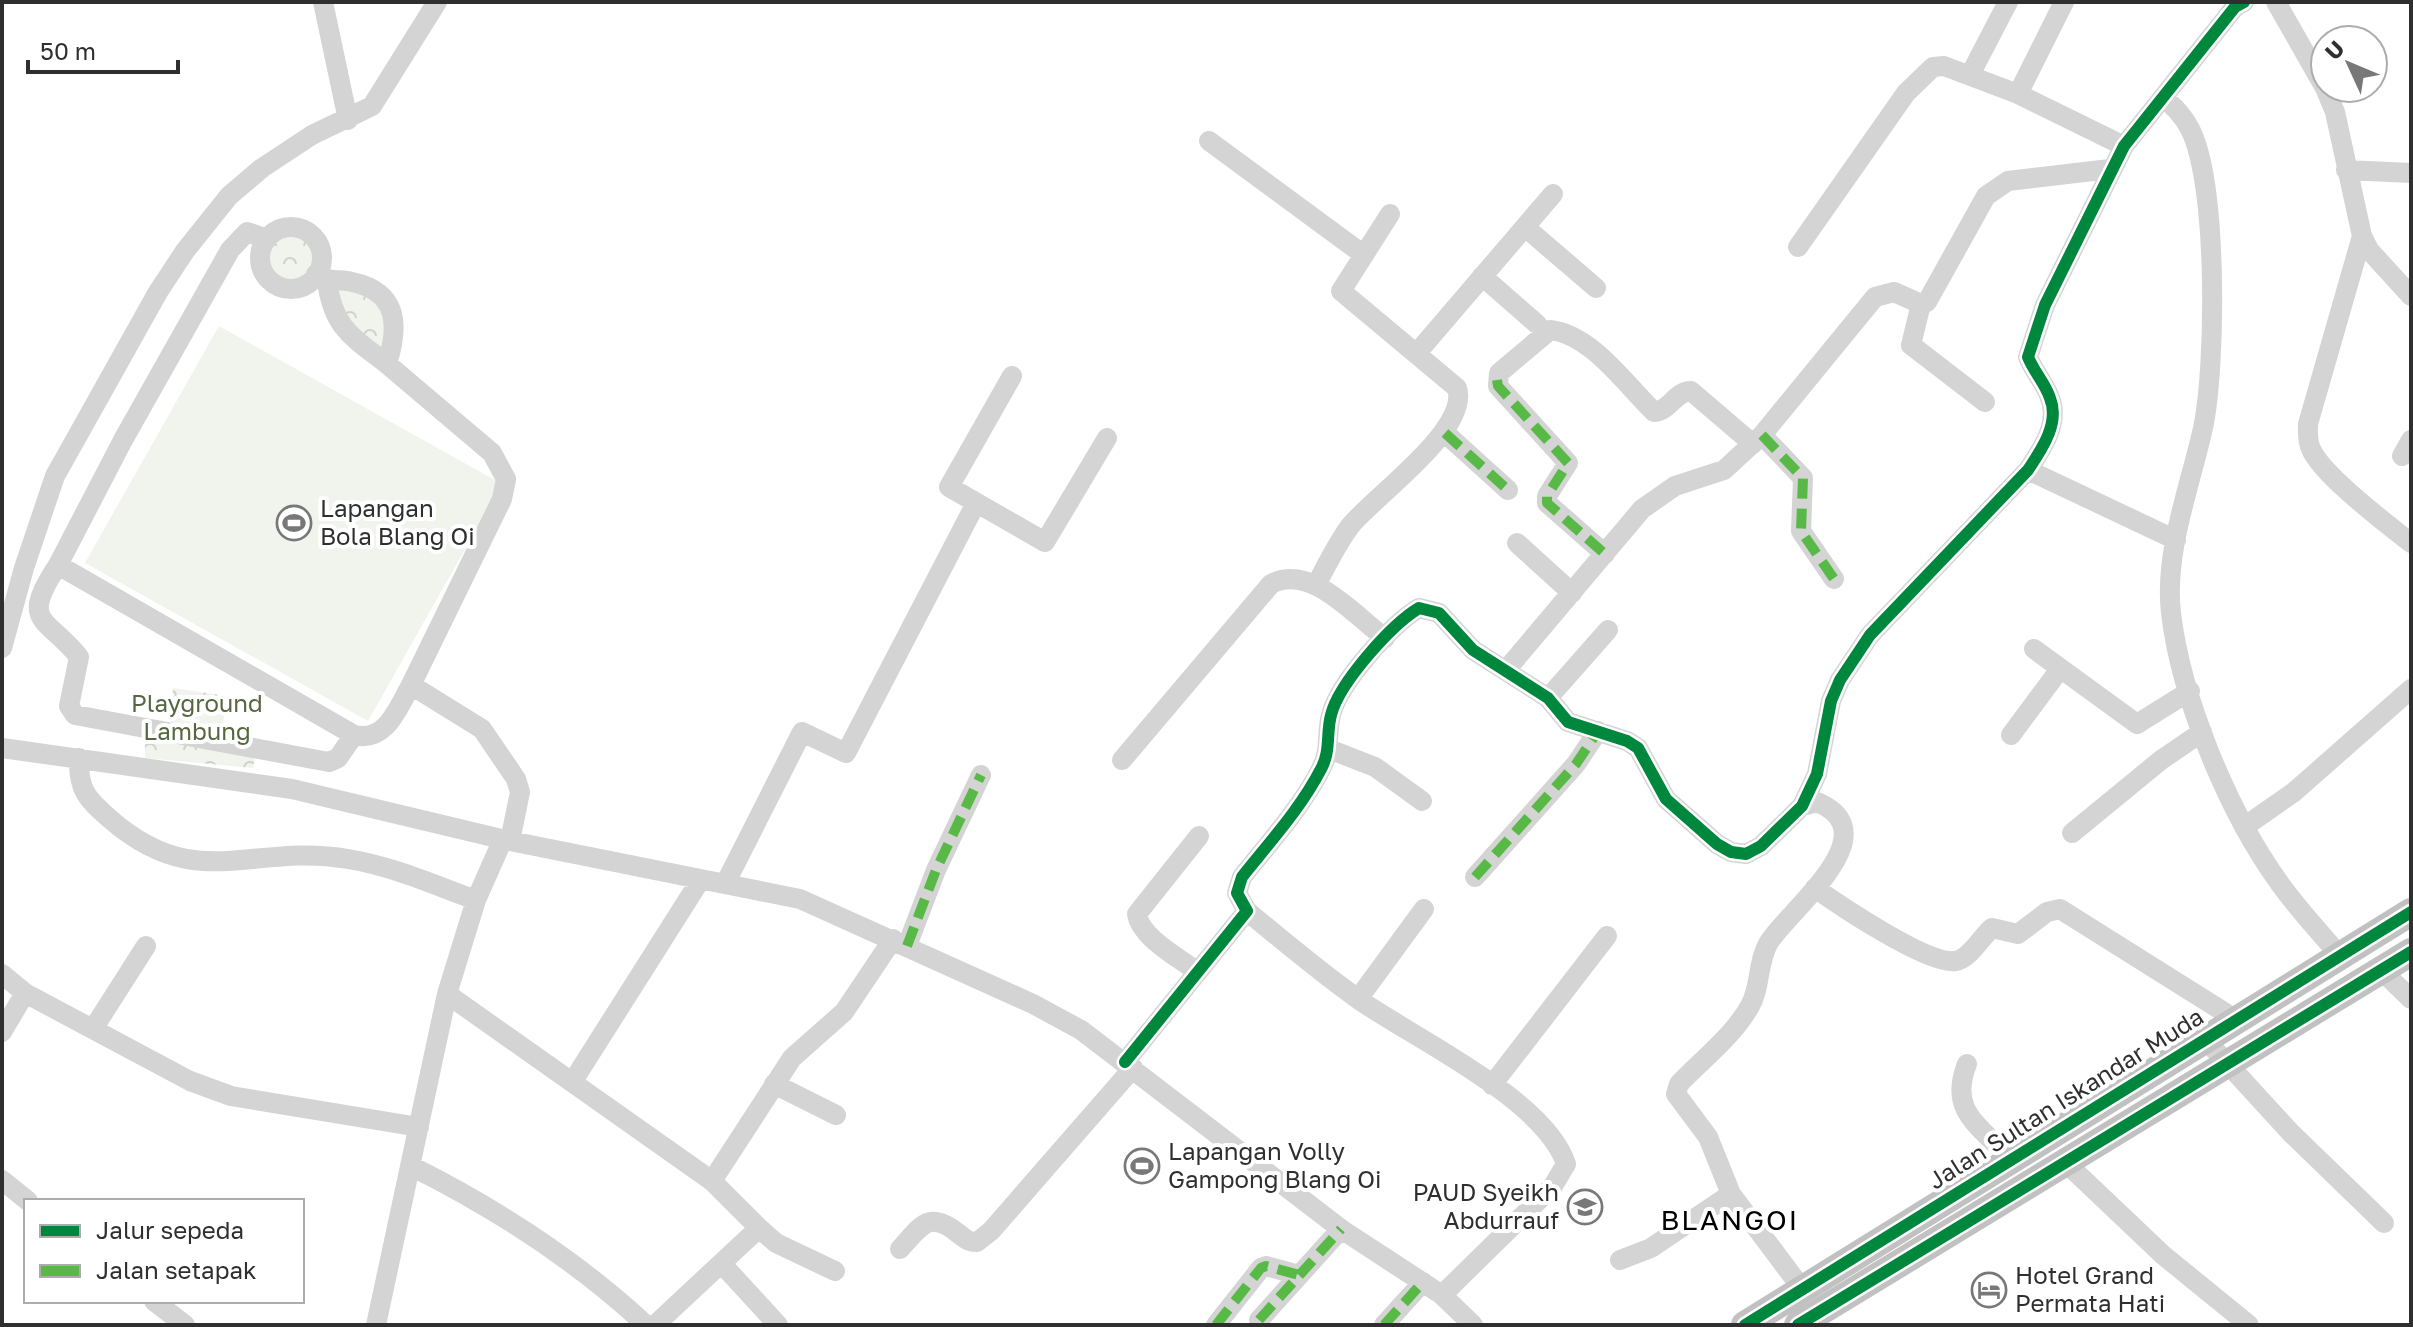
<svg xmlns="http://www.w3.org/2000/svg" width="2413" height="1327" font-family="'Golos Text',sans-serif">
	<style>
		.grass { fill: #f1f4ec }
		.park { fill: url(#park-crowns) }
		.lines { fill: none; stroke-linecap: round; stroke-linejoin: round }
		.minor { stroke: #d4d4d4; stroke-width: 20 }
		.highway { stroke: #c1c1c1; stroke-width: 28 }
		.quiet { stroke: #58b947; stroke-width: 10; stroke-dasharray: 20 10; stroke-linecap: butt }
		.cycleway-casing { stroke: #fff; stroke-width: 17 }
		.cycleway { stroke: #00873e; stroke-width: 12 }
		.labels { text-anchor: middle; stroke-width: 8; stroke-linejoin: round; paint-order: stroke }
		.poi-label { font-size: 24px; fill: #2f2f2f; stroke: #fff; text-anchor: start }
		.park-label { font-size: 24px; fill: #55673f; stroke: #fff }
		.street-label { font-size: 24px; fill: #2f2f2f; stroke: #fff }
		.quarter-label { font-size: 28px; letter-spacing: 2px; fill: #000; stroke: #fff }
	</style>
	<defs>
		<pattern id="park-crowns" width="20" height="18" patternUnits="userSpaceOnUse" patternTransform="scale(2)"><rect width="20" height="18" fill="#f1f4ec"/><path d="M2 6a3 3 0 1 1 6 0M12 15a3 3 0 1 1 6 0" fill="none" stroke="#cfd2cb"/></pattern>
	</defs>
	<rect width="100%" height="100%" fill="#fff"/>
	<!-- grass -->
	<path class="grass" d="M219 326 502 484 368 721 85 563Z"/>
	<!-- park -->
	<path class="park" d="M300 232 316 247 314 270 295 283 274 276 265 255 277 235Z
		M333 284 387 304V361L341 324Z
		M173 688 227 696 221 739 257 745 253 768 145 758V737L170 735Z"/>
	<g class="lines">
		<!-- minor -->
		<path class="minor" d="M323 2 348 120
			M2276 2 2325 88
			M1970 75 2008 2
			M2325 88 2335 112 2362 236 2369 250 2411 296
			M2018 94 2064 2
			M2163 97C2174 107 2183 115 2190 129 2218 183 2216 367 2203 428 2190 487 2164 552 2171 613 2181 698 2228 811 2278 881 2296 907 2319 931 2339 955
			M1209 141 1364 255
			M2346 170 2411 173
			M1525 227 1596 288
			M260 258a31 31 0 1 1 62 0a31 31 0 1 1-62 0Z
			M2362 236 2308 424C2308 432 2307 441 2311 449 2322 475 2387 524 2411 543
			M267 239 247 232 230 250 123 440 58 565 354 735C386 743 398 708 411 685L482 729 516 779 520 792 510 841
			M1798 247 1906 93 1933 67 1944 66 2018 94 2124 146
			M316 274C328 282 338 279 352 282 399 292 399 326 387 364L492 453 506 479 502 499 411 685
			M1482 276 1537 324
			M327 281C333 328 352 337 387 364
			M1921 304 1911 345 1985 402
			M1416 354 1553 194
			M1012 376 949 487 1045 542 1107 438
			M1445 433 1508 490
			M1762 435 1803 478 1801 531 1834 579
			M2402 456 2411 440
			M2028 470 2176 540
			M1517 543 1572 593
			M1605 554 1547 503V496L1568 463 1498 386 1499 373 1550 330C1591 334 1626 385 1654 412 1670 411 1675 391 1691 391L1753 444
			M58 565C19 624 46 616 79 657L69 706 75 715 329 762 338 758 354 735
			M1316 585C1327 565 1337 543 1351 525 1377 494 1470 429 1457 388L1341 291 1390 214
			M2 648 24 568 55 476 158 292 185 251 229 196 262 168 312 135 372 106 437 2
			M2034 649 2137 724 2190 691
			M1507 669 1642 509 1675 486 1724 470 1762 435 1875 297 1894 292 1921 304 1927 302 1986 196 2008 181 2110 169
			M1548 698 1608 630
			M2011 735 2060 669
			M2 748 292 789 510 841 800 899 1033 1004 1081 1030 1341 1229 1442 1295 1473 1325
			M1329 749 1375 767 1422 801
			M79 758C78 790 87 799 110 819 197 895 252 842 348 859 392 866 434 885 476 900
			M1122 760 1271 584C1311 563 1354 615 1385 638
			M1802 806 1817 802C1891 833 1790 909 1769 942 1757 962 1761 987 1750 1006 1734 1035 1702 1060 1679 1084L1676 1094 1708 1137 1731 1194 1803 1290
			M2244 827 2294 792 2411 689
			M2072 833 2161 760 2202 732
			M1475 877 1576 764 1598 731
			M725 884 802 732 846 753 976 503
			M1815 888C1839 905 1928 965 1955 961 1970 959 1981 937 1992 928L2018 934 2047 912 2060 909 2235 1019
			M1247 911C1283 941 1320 972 1358 999 1413 1038 1545 1099 1566 1164L1553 1186 1442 1295
			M907 946 936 870 981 775
			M2381 970 2411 999
			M1196 971C1178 957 1140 937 1137 914L1199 836
			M2 974 25 993 190 1081 231 1096 419 1127
			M447 994 712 1181 759 1228 655 1325
			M1358 999 1424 909
			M93 1029 146 946
			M2 1032 25 993
			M2204 1038 2291 1133 2384 1223
			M1125 1062 1247 911 1237 893 1242 877C1269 843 1301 808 1321 769 1331 751 1326 734 1331 715 1339 683 1391 625 1419 608L1439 613 1473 650 1548 698 1568 722 1627 741 1638 748 1666 799 1717 844 1731 852 1746 854 1761 846 1802 806 1817 774 1831 701 1840 680 1870 635 2028 470C2042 449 2060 423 2050 398 2045 383 2034 372 2028 357L2045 305 2124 146 2235 7 2244 2
			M1967 1064C1948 1112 1980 1125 2010 1159
			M573 1081 701 879
			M774 1084 836 1115
			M1492 1085 1607 936
			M2065 1162 2163 1255 2249 1325
			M411 1166C495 1208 577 1261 646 1325
			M2 1180 28 1201
			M712 1181 792 1058 844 1012 893 939
			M759 1228 776 1243 835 1271
			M900 1249C921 1226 929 1209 959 1234 966 1239 968 1242 977 1242L991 1231 1133 1068
			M1620 1260 1651 1248 1731 1194
			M722 1264 778 1325
			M154 1301 185 1325
			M1259 1320 1341 1229
			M376 1325 447 994 476 900 503 839
			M1216 1325 1261 1268 1266 1266 1299 1275
			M1384 1325 1423 1282"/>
		<!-- highway -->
		<path class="highway" d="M1745 1325 2411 912
			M1798 1325 2411 952"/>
		<!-- quiet -->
		<path class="quiet" d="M1497 380 1498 386 1568 463 1547 496V503L1605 554
			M1445 433 1508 490
			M1762 435 1803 478 1801 531 1834 579
			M1475 877 1576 764 1598 731
			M907 946 936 870 981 775
			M1259 1320 1341 1229
			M1216 1325 1261 1268 1266 1266 1299 1275
			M1384 1325 1423 1282"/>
		<!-- cycleway casing -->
		<g class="cycleway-casing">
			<path id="cycleway" d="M1125 1062 1247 911 1237 893 1242 877C1269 843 1301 808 1321 769 1331 751 1326 734 1331 715 1339 683 1391 625 1419 608L1439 613 1473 650 1548 698 1568 722 1627 741 1638 748 1666 799 1717 844 1731 852 1746 854 1761 846 1802 806 1817 774 1831 701 1840 680 1870 635 2028 470C2042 449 2060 423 2050 398 2045 383 2034 372 2028 357L2045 305 2124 146 2235 7 2244 2
				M1745 1325 2411 912
				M1798 1325 2411 952"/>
		</g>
		<!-- cycleway -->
		<use href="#cycleway" class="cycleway"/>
	</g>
	<!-- icons -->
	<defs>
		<g id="stadium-ring" transform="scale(1.8)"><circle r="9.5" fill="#fff" stroke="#787878" stroke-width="1.5"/><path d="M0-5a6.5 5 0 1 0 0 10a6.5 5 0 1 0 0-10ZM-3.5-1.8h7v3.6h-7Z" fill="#787878"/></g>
		<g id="school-ring" transform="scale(1.8)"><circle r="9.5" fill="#fff" stroke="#787878" stroke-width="1.5"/><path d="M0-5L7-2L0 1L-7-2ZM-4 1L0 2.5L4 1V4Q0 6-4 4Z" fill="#787878"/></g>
		<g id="hotel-ring" transform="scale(1.8)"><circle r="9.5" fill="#fff" stroke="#787878" stroke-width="1.5"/><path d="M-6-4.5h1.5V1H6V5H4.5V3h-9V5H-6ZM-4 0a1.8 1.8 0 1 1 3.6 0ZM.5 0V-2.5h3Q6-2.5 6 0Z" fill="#787878"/></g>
	</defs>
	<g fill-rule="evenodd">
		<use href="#stadium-ring" x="294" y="523"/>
		<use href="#stadium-ring" x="1142" y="1166"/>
		<use href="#school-ring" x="1585" y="1207"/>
		<use href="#hotel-ring" x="1989" y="1290"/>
	</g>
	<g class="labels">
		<!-- poi labels -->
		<g class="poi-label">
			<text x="320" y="517">Lapangan<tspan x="320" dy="28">Bola Blang Oi</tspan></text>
			<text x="1168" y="1160">Lapangan Volly<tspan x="1168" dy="28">Gampong Blang Oi</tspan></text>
			<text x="1559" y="1201" text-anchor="end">PAUD Syeikh<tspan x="1559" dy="28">Abdurrauf</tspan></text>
			<text x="2015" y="1284">Hotel Grand<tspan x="2015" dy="28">Permata Hati</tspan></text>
		</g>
		<!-- park labels -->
		<g class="park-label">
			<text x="197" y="712">Playground<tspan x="197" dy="28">Lambung</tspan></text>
		</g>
		<!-- street labels -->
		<g class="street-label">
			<text transform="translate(2066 1099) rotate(-32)" y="8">Jalan Sultan Iskandar Muda</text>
		</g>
		<!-- quarter labels -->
		<g class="quarter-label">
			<text x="1730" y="1230">BLANGOI</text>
		</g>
	</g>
	<!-- border -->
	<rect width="2413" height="1327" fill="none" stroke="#2f2f2f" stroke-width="8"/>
	<!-- legend -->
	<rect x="24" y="1199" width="280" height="104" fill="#ffffff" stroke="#acacac" stroke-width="2"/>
	<rect x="40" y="1225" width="40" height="12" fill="#00873e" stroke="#acacac" stroke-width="2"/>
	<text x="96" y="1239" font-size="24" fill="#2f2f2f">Jalur sepeda</text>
	<rect x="40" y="1265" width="40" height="12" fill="#58b947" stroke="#acacac" stroke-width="2"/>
	<text x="96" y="1279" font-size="24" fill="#2f2f2f">Jalan setapak</text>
	<!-- north arrow -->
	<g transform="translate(2349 64) rotate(314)"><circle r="38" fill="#ffffff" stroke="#acacac" stroke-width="2"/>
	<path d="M0-6L14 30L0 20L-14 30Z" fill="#787878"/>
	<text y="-12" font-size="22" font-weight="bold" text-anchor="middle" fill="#2f2f2f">U</text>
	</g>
	<!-- scale -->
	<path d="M28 60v12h150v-12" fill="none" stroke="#2f2f2f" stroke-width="4"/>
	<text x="40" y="60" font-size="24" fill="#2f2f2f" stroke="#ffffff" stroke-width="6" paint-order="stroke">50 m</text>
</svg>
